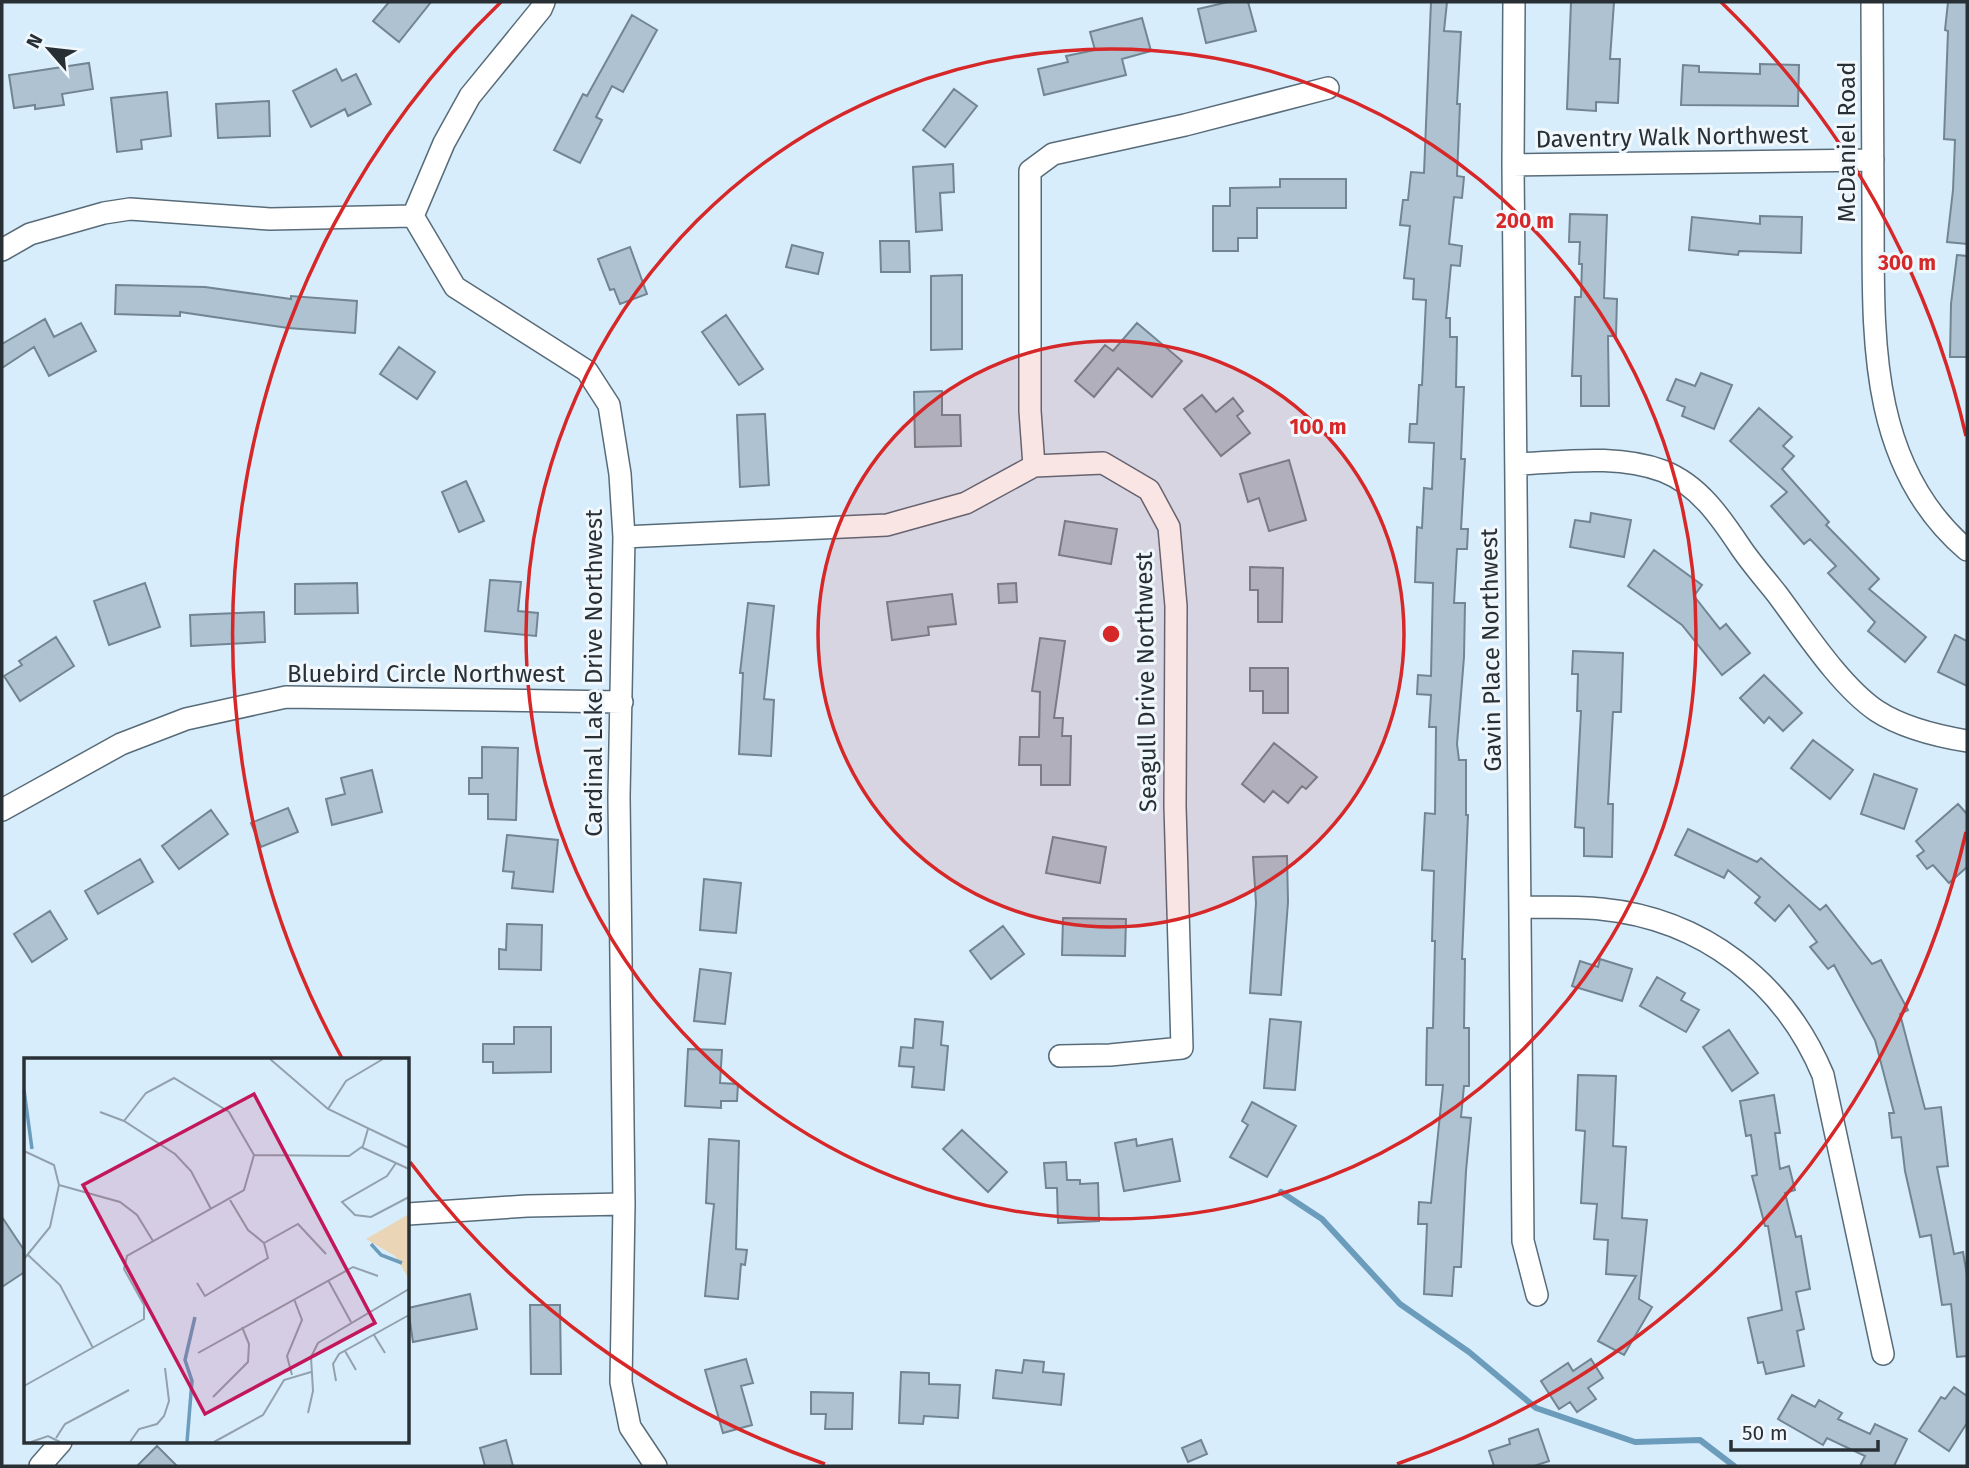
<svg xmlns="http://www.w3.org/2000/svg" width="1969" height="1468" font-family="'Fira Sans',sans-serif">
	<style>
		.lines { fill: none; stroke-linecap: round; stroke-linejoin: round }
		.stream { stroke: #6c9cbc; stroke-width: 6 }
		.building { fill: #aec2d1; stroke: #718592; stroke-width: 2 }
		.minor-casing { stroke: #586b78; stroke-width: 24 }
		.minor { stroke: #fff; stroke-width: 21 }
		.ring { fill: none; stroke: #d62828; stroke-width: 3.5 }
		.labels { text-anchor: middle; stroke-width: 6; stroke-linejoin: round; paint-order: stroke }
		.street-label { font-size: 24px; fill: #283035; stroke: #f0f8fe }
		.inset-river { fill: none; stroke: #6c9cbc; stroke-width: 3.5 }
		.inset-road { fill: none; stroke: #92a1ac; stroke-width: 2 }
		.view { fill: #c2185b; fill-opacity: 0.15; stroke: #c2185b; stroke-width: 3.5 }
		.inset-edge { fill: none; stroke: #283035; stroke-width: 3.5 }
		.centre { fill: #d62828; stroke: #f0f8fe; stroke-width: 3.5 }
		.ring-label { font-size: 21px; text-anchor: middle; font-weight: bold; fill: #d62828; stroke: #f0f8fe; stroke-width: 6; stroke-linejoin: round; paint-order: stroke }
	</style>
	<rect width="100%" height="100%" fill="#d8edfc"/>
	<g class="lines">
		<!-- stream -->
		<path class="stream" d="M1281 1192 1322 1219 1400 1304 1469 1352 1536 1408 1635 1442 1700 1440 1734 1466"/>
	</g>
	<!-- building -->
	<path class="building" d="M389 2H431L399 42 373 21Z
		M1228 2H1248L1256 31 1206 43 1198 9Z
		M1431 2H1447L1444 31 1461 32 1457 104H1460L1457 176 1464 177 1462 198 1454 197 1449 244 1462 246 1460 266 1451 265 1446 318H1450V337H1457L1456 387H1464L1461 459H1465L1461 529H1468L1467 549H1457L1454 603H1465L1464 657 1457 744 1459 760H1466V815H1468L1462 959H1465L1464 1028H1469V1086H1464L1461 1117 1471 1118 1466 1171 1461 1267H1454L1452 1296 1424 1294 1427 1224H1418L1419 1202 1431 1203 1443 1085H1426L1427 1028H1433L1435 941H1432L1434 871 1422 870 1425 813 1435 814 1436 727H1429L1431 695 1417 694 1418 675 1431 676 1433 583 1415 582 1417 527 1422 528 1424 488 1432 489 1434 443 1409 442 1410 424H1417L1419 385H1422L1426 300 1413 299 1414 279 1404 278 1410 226 1400 225 1403 200H1408L1411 172 1424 173Z
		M1571 2H1614L1610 59H1620L1618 103 1596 102V111L1567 109Z
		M1948 2H1967V244L1947 242 1953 190 1955 140 1944 139 1948 31 1945 30Z
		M632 15 657 30 623 92 612 86 596 117 602 120 580 163 554 150 583 94 587 96Z
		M1142 18 1151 51 1122 59 1126 75 1044 95 1038 69 1068 62 1066 56 1095 50 1090 32Z
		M89 63 93 89 62 94 64 105 35 109V105L14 108 9 75Z
		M1760 64 1799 65 1798 106 1681 105 1683 65 1699 66V72L1760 74Z
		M336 69 342 81 356 74 371 104 348 116 345 109 311 127 293 91Z
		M954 89 977 106 945 147 923 130Z
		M167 92 171 136 141 140 142 149 117 152 111 98Z
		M269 101 270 136 218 138 216 104Z
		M953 164 954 192 940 193 942 230 916 232 913 167Z
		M1280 179H1346V208H1257V238H1238V251H1213V206H1230V188L1280 187Z
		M1570 214 1607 215 1604 298 1617 299 1616 336H1608L1609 406H1581V376H1572L1575 297H1581L1582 264H1579L1580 242H1569Z
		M1760 216 1802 217 1801 253 1739 251 1738 255 1689 250 1692 217 1760 224Z
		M880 241H909L910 272H881Z
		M792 245 823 253 818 274 786 267Z
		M630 247 647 294 620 304 614 289 610 290 598 259Z
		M1957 255 1967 256V357H1950L1951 304Z
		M962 275V349L931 350V276Z
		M116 285 205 287 291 299V296L357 301 355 333 288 328 180 312V316L115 314Z
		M726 315 763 369 739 385 702 332Z
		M45 319 54 337 81 323 96 351 49 376 34 347 2 368V344Z
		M1137 323 1182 361 1152 397 1118 368 1094 397 1075 381 1105 345 1113 351Z
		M399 347 435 372 417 399 380 374Z
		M1701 373 1732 385 1714 429 1682 416 1685 407 1667 400 1676 379 1695 386Z
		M942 391V415H960L961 446 915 447 914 392Z
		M1202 395 1216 412 1233 398 1243 411 1237 416 1250 433 1221 456 1184 409Z
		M1759 408 1792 437 1783 446 1794 456 1782 469 1829 522 1826 525 1879 579 1869 589 1926 637 1905 662 1868 631 1875 622 1828 573 1836 566 1810 539 1804 544 1771 506 1787 492 1730 441Z
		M765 414 769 485 740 487 737 415Z
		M1289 460 1306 520 1269 531 1259 498 1248 502 1240 474Z
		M466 481 484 521 459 532 442 492Z
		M1591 513 1631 520 1624 557 1570 547 1575 520 1590 522Z
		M1065 521 1117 529 1111 564 1059 555Z
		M1654 550 1702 585 1694 596 1720 629 1726 624 1750 653 1722 675 1682 625 1628 586Z
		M1250 567 1283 568 1282 622H1258V590H1250Z
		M490 580 521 582 518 611 538 613 536 636 485 631Z
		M145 583 160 627 109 645 94 601Z
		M357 583 358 613 295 614V584Z
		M1016 583 1017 602 999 603 998 584Z
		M952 594 956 624 928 627 929 635 892 640 887 602Z
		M748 603 774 606 764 699 774 700 771 756 739 754 743 673H740Z
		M264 612 265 642 191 646 190 615Z
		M1955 635 1967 641V686L1938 672Z
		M56 637 74 666 20 701 4 676 22 665 19 661Z
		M1040 638 1065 641 1054 718H1063L1062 736H1071L1070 785H1041V765H1019L1020 737H1039L1040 692 1032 691Z
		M1573 651 1623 653 1621 712H1613L1608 804H1613L1612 857 1584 856V828L1575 827 1581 711H1577L1578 674H1572Z
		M1250 668H1288V713H1263V691H1250Z
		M1764 675 1802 713 1783 731 1769 717 1764 723 1740 698Z
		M1813 740 1853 770 1830 799 1791 768Z
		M1274 743 1317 777 1306 789 1302 786 1288 803 1273 791 1264 802 1242 784Z
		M482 747 518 748 516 820 488 819V794H469V778H482Z
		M372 770 382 812 332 825 326 799 345 794 341 778Z
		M1874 774 1917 789 1904 829 1861 814Z
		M1958 804 1967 814V867L1949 883 1933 865 1927 869 1917 856 1924 851 1916 841Z
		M288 808 298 832 261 847 251 823Z
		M211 810 228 834 179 869 162 846Z
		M1688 829 1757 862 1761 858 1820 910 1826 905 1872 964 1881 960 1908 1010 1900 1014 1925 1109 1941 1107 1948 1166 1937 1167 1954 1254 1963 1252 1967 1275V1356L1957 1357 1951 1304 1942 1305 1931 1235 1920 1237 1905 1171 1901 1137 1892 1138 1889 1113H1894L1875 1040 1834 965 1828 969 1810 947 1817 942 1789 905 1775 921 1755 903 1760 897 1728 870 1724 878 1675 855Z
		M507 835 558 840 553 892 512 888 514 872 503 871Z
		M1053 837 1106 847 1100 883 1046 873Z
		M1287 856 1288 902 1281 995 1250 993 1256 903 1253 857Z
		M140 859 153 882 98 914 85 891Z
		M704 879 741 883 736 933 700 930Z
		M50 911 67 939 32 962 14 934Z
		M1063 918 1126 919 1125 956 1062 955Z
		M507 924 542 925 541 970 499 969V949L506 950Z
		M1003 926 1024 954 991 979 970 951Z
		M1600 959 1632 969 1622 1001 1572 986 1580 961 1598 967Z
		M700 969 731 973 725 1024 694 1021Z
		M1657 977 1685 993 1681 1000 1699 1010 1686 1032 1640 1006Z
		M915 1019 943 1022 941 1045 948 1046 944 1090 912 1087 914 1067 899 1066 901 1047 913 1048Z
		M1270 1019 1301 1022 1295 1090 1264 1088Z
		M514 1027H551V1072L493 1073V1062H483V1044H514Z
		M1729 1030 1758 1073 1732 1091 1703 1047Z
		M688 1049 722 1050 720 1083 738 1084 737 1101H721V1108L685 1106Z
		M1578 1075 1616 1076 1613 1146 1626 1147 1622 1218 1647 1220 1639 1299 1652 1307 1624 1355 1598 1341 1636 1276 1606 1274 1608 1240 1594 1239 1597 1204 1581 1203 1585 1131 1576 1130Z
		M1774 1095 1780 1133H1775L1780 1169 1789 1166 1795 1190 1785 1193 1796 1237 1801 1236 1810 1289 1796 1292 1804 1329 1797 1331 1804 1366 1766 1374 1763 1362 1758 1363 1748 1318 1782 1310 1768 1226H1765L1752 1176 1757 1175 1751 1135 1746 1136 1740 1101Z
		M1252 1102 1296 1126 1267 1177 1230 1157 1248 1125 1242 1121Z
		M962 1130 1007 1172 988 1192 943 1149Z
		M709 1139 739 1141 736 1249 747 1250 745 1265 741 1264 738 1299 705 1296 714 1204 706 1203Z
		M1136 1139 1137 1146 1172 1139 1180 1181 1124 1191 1115 1143Z
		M1066 1162 1067 1180H1080V1184L1098 1183 1099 1221 1058 1223 1057 1188H1046L1044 1163Z
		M2 1217 26 1253V1271L2 1287Z
		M470 1294 477 1329 413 1342 408 1308Z
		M530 1305H560L561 1374H531Z
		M746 1359 753 1383 741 1386 752 1425 723 1433 705 1370Z
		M1591 1359 1603 1378 1588 1388 1596 1399 1577 1412 1570 1402 1559 1409 1541 1381 1568 1363 1573 1371Z
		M1024 1360 1044 1362 1043 1372 1064 1374 1061 1405 993 1398 996 1370 1022 1373Z
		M901 1372 929 1373V1384L960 1385 958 1418 924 1416 923 1424 899 1423Z
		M1954 1387 1967 1396V1423L1949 1451 1919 1431 1941 1397 1945 1399Z
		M811 1392 853 1393 852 1429H825L826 1414H811Z
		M1792 1395 1815 1407 1819 1400 1842 1413 1838 1419 1870 1434 1875 1424 1907 1439 1894 1466H1860L1865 1456 1827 1438 1823 1445 1778 1419Z
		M1538 1429 1549 1461 1534 1466H1494L1489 1451 1510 1444 1509 1439Z
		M506 1440 513 1466H485L480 1448Z
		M1201 1440 1207 1454 1188 1462 1182 1448Z
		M157 1446 177 1466H137Z"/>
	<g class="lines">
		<!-- minor casing -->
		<g class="minor-casing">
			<path id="minor" d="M1514 2 1513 165 1523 1241 1537 1295
				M1872 2C1872 69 1873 136 1873 204 1874 327 1864 462 1967 550
				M1513 165 1873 160
				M413 216 455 287 587 371 609 405 620 474 624 537 619 797 624 1204 621 1382 630 1427 656 1466
				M413 216 444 143 470 96 541 9 544 2
				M2 250 30 234 104 213 130 209 270 219 413 216
				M1516 464C1564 462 1617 454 1663 471 1699 485 1721 518 1741 548 1752 564 1765 579 1777 594 1804 630 1840 686 1877 711 1903 728 1937 736 1967 741
				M1034 466 1030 411V171L1053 154 1185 125 1328 88
				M624 537 887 525 966 503 1034 466 1103 463 1149 490 1169 527 1176 606 1175 806 1182 1048 1110 1055 1060 1056
				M2 810 121 744 186 719 286 697 622 702
				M1520 907C1547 908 1575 906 1601 909 1703 919 1784 982 1823 1075L1883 1354
				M408 1214 527 1206 624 1204
				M40 1466 61 1442"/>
		</g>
		<!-- minor -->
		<use href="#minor" class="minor"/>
	</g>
	<!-- distance rings -->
	<circle cx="1111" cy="634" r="293" fill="#d62828" fill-opacity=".12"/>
	<g class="ring">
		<circle cx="1111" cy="634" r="293"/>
		<circle cx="1111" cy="634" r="585"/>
		<path d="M1966 832A878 878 0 0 1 1397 1464M825 1464A878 878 0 0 1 410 1162M343 1060A878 878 0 0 1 501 2M1721 2A878 878 0 0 1 1966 436"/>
	</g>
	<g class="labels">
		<!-- street labels -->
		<g class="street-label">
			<text transform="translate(1672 137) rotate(-1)" y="8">Daventry Walk Northwest</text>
			<text transform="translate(1847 142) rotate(-90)" y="8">McDaniel Road</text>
			<text transform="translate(1491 650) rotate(-91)" y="8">Gavin Place Northwest</text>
			<text transform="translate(594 673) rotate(-90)" y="8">Cardinal Lake Drive Northwest</text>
			<text x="426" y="682">Bluebird Circle Northwest</text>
			<text transform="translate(1146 682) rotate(-91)" y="8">Seagull Drive Northwest</text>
		</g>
	</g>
	<!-- overview -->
	<g transform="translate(24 1058)">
		<rect width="385" height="385" fill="#d8edfc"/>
		<path d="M385 156V221L371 198 342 181Z" fill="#ead6b6"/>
		<path class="inset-river" d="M0 32 8 91M347 186 357 197 378 205M163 384 168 323 161 302 171 259"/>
		<path class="inset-road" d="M246 1 304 51 385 90M304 51 322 23 359 1M76 54 100 63 151 96 167 113 187 151M100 63 122 35 150 20 205 54 230 97M337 89 385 111M0 93 30 107 35 127 26 169 0 201M230 97 325 98 339 88 344 71M372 105 363 118 318 144 331 157 347 159 385 139M35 127 96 144 113 157 129 183M240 185 274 166 302 196M4 197 36 227 69 290M304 222 327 264M173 225 181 238 244 200 240 185 224 172 206 142M350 277 361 295M321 293 332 312M174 295 329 209 354 218M268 317 263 298 278 262 270 241M312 323 309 306 315 296 385 257M0 328 120 261V247L100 211 103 198 220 132 230 97M189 339 224 304 225 286 218 269M284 355 289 333 287 299 294 285 385 231M32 380 41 366 105 332M7 384 24 378 36 384M106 384 115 371 133 366 140 358 145 343 141 310M190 384 239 357 260 322 287 314"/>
		<path class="view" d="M230 36 351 265 181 356 59 127Z"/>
		<rect width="385" height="385" class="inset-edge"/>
	</g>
	<circle cx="1111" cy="634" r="10" class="centre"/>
	<g class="ring-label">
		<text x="1525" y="228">200 m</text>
		<text x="1907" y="270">300 m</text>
		<text x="1318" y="434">100 m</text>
	</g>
	<!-- border -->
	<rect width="1969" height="1468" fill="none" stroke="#283035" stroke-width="7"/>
	<!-- north arrow -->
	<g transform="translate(49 49) rotate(298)" stroke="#f0f8fe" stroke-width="5" paint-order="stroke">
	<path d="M0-5L12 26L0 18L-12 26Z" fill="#283035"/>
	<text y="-10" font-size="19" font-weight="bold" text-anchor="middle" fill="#283035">N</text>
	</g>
	<!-- scale -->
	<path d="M1731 1440v10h147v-10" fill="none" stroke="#283035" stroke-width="3.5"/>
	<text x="1742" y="1440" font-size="21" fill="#283035" stroke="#f0f8fe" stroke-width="5" paint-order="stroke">50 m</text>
</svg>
